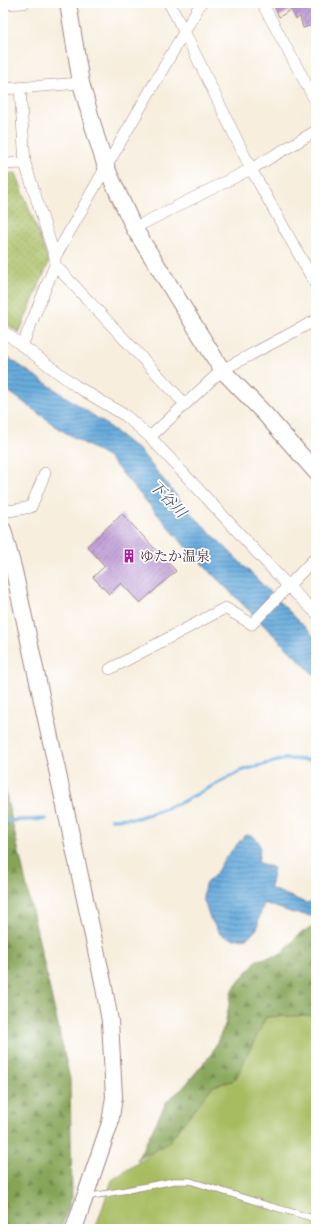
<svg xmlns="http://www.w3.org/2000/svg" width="319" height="1232" font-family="'IM FELL English','Noto Serif JP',serif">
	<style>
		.grass { fill: #a7bc61; stroke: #786e46 }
		.forest { fill: url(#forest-firs); stroke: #686241 }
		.park { fill: url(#park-dots); stroke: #786e46 }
		.water { fill: url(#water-rules); stroke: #586584 }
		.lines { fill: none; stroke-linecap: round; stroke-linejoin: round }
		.stream { stroke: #67abdc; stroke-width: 3.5 }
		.building { fill: url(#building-hatch) }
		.lane-casing { stroke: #a08684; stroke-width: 7 }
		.street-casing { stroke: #a08684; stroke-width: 12 }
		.secondary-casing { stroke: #a08684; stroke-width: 18 }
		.lane { stroke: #fff; stroke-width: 5.5 }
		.street { stroke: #fff; stroke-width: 11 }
		.secondary { stroke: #fff; stroke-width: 16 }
		.labels { text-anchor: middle; stroke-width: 3.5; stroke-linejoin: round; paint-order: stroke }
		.poi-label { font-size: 14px; fill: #4a1f2b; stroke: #fff; text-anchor: start }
		.water-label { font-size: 15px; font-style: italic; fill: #565772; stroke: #fff }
	</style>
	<defs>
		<pattern id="forest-firs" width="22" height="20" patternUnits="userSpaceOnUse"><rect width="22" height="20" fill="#85a457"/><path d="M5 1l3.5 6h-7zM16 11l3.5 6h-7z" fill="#6f8548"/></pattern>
		<pattern id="park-dots" width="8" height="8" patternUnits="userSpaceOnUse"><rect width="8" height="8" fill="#a7bc61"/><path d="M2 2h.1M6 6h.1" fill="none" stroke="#8a9850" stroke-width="1.8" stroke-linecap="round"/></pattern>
		<pattern id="water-rules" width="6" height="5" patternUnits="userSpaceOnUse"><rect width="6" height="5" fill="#67abdc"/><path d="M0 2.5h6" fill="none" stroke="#578bb3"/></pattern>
		<pattern id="building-hatch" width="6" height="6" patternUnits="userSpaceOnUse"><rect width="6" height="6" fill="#bc9ad5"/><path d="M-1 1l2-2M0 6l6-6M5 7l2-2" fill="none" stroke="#9b7dad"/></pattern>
	</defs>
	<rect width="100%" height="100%" fill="#fff"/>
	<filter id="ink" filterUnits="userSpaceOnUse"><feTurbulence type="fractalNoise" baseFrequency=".025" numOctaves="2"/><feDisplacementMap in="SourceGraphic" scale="8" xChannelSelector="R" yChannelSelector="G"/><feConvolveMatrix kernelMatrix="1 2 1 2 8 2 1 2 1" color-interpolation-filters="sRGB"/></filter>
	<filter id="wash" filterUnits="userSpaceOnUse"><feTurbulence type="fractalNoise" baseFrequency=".012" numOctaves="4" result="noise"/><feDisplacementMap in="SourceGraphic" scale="16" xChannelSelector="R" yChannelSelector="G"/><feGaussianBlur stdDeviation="0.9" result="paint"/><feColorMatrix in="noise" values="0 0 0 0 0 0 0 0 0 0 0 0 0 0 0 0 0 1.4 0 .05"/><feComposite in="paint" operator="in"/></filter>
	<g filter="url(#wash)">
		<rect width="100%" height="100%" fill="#f7eede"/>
		<!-- grass -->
		<path class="grass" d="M316 1015V1229H95L112 1180 163 1146 213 1086 235 1080 266 1017Z"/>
		<!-- forest -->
		<path class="forest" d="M3 781 70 1079 72 1197 61 1229H3Z
			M316 926V1015L266 1017 235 1080 213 1086 167 1144 137 1160 167 1101 183 1088 212 1053 225 1025 232 990 257 960 282 954 300 933Z"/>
		<!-- park -->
		<path class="park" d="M16 173 49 262 19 333 3 321V174Z"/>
		<!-- water -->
		<path class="water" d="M3 354 103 422 141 452 188 510 316 638V677L189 551 109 458 58 428 3 387Z
			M245 835C262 836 261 848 258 862L274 868 270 888 306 903 316 901V917L293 913 264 903 259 918 257 929 247 938 234 939 221 935 210 918 203 898 205 884 215 875 223 861Z"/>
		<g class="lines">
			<!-- stream -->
			<path class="stream" d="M111 819 137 818 180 803 243 770 285 759 310 760 316 759
				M3 821 46 819"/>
		</g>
		<g id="blocks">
			<!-- building -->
			<path class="building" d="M286 3H306L313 15 316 24 303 28 300 17 296 19 291 10 279 17 275 8Z
				M122 514 176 571 140 603 121 583 109 594 93 577 105 566 87 546Z"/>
		</g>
	</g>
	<g filter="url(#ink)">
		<use href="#blocks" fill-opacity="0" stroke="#a08684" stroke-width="1"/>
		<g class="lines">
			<!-- lane casing -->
			<g class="lane-casing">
				<path id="lane" d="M86 1197 127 1190 174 1181H190L270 1206 316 1219"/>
			</g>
			<!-- street casing -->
			<g class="street-casing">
				<path id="street" d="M169 3 185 33 251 169 316 285
					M262 3 316 102
					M3 4 24 3
					M3 89 81 83
					M20 89 25 163 55 257V265L22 346
					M3 164 25 163
					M134 228 251 169 316 131
					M55 257 106 167 201 3
					M55 265 185 404
					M3 331 76 386 126 416 150 437 288 586 316 613
					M150 437 222 370 316 320
					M3 512 31 507 45 473
					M110 669 225 608 252 624 316 557"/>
			</g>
			<!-- secondary casing -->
			<g class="secondary-casing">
				<path id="secondary" d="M68 3 81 83 96 136 106 167 134 228 222 370 264 413 316 472
					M3 530 14 571 103 982 110 1021 114 1097 110 1123 74 1229"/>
			</g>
			<!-- lane -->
			<use href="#lane" class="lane"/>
			<!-- street -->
			<use href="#street" class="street"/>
			<!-- secondary -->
			<use href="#secondary" class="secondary"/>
		</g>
	</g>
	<!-- icons -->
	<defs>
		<g id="building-bare" transform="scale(1.08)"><path d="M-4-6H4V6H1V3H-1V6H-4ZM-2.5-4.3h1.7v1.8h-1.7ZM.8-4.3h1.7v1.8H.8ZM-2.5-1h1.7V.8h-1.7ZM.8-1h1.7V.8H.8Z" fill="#b5179e" stroke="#fff" stroke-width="2.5" paint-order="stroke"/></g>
	</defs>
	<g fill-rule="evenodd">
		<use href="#building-bare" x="129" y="556"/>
	</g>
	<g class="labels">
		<!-- poi labels -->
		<g class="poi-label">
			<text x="140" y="561">ゆたか温泉</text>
		</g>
		<!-- water labels -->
		<g class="water-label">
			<text transform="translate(168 499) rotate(46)" y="5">下谷川</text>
		</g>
	</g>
	<!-- margin -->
	<rect width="319" height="1232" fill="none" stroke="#fff" stroke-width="16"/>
</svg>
